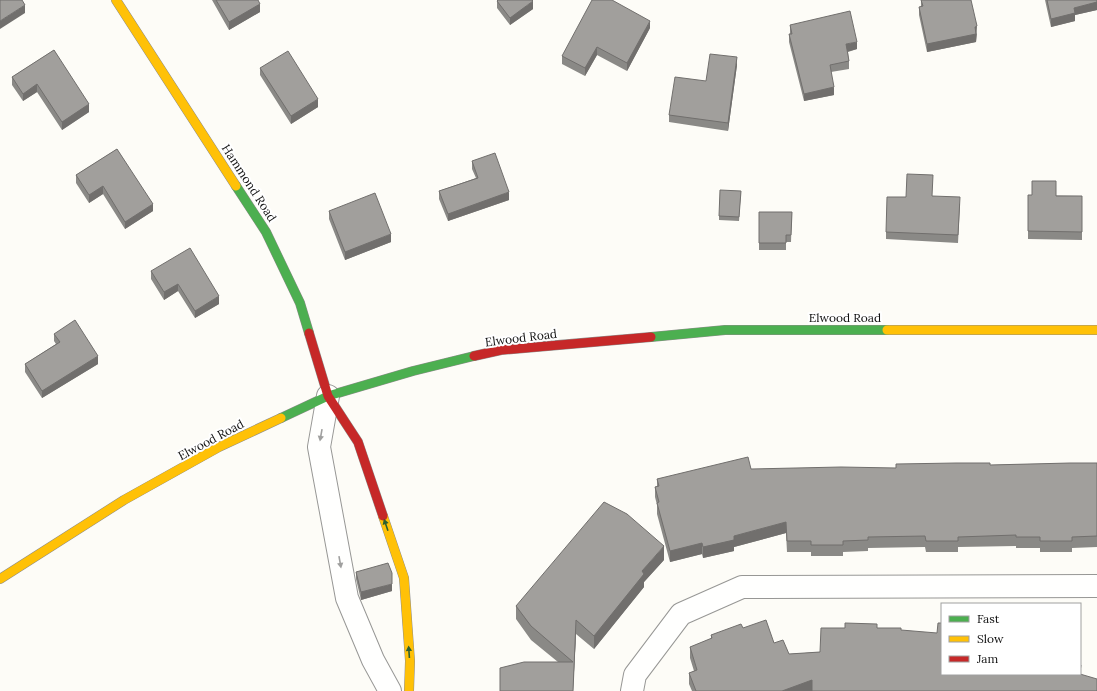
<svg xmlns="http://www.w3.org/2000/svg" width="1097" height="691" font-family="Lora,serif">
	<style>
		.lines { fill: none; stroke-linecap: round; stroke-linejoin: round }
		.street-casing { stroke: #979795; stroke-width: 24 }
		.fast-casing { stroke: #8e8d8b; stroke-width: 10 }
		.slow-casing { stroke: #8e8d8b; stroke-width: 10 }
		.jam-casing { stroke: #8e8d8b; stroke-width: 10 }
		.street { stroke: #fffffe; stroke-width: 22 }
		.fast { stroke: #4caf50; stroke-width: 9 }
		.slow { stroke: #ffc107; stroke-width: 9 }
		.jam { stroke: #c62828; stroke-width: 9 }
		.wall { fill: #8a8986 }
		.shaded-wall { fill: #716f6d }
		.building { fill: #a19f9c; stroke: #716f6d }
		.oneway { fill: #a0a09f }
		.oneway2 { fill: #2e6030 }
		.labels { text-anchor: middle; stroke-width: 4; stroke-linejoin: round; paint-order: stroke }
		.street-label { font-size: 12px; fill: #111; stroke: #fff }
	</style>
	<rect width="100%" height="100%" fill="#fdfcf7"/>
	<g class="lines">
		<!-- street casing -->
		<g class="street-casing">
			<path id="street" d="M328 396 319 447 347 598 373 660 390 691
				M632 691 635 675 681 614 742 587 1097 586"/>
		</g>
		<!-- fast casing -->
		<g class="fast-casing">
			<path id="fast" d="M236 186 266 232 300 303 309 333
				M651 337 725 330H887
				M281 418 328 396 413 371 474 356"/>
		</g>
		<!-- slow casing -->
		<g class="slow-casing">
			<path id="slow" d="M116 0 236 186
				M887 330H1097
				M383 516 404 578 410 661 409 691
				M0 579 124 500 219 447 281 418"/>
		</g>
		<!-- jam casing -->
		<g class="jam-casing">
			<path id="jam" d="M309 333 328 396 358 442 383 516
				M474 356 501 350 651 337"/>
		</g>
		<!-- street -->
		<use href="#street" class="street"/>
		<!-- fast -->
		<use href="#fast" class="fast"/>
		<!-- slow -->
		<use href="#slow" class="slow"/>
		<!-- jam -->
		<use href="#jam" class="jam"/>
	</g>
	<!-- wall -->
	<path class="wall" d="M212 0H258L260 12 229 30Z
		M921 0 977 34 976 42 927 52 919 15V7H921Z
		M1045 0H1097V10L1075 15V21L1051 27Z
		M497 1 533 9 510 25 497 8Z
		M790 25 857 49 848 52 849 61V69L831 72 834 95 804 101 789 42V34H790Z
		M650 28 627 71 597 55 585 76 562 64V56Z
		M54 50 89 112 62 130 37 92 23 101 12 85V77Z
		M737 65 728 131 669 122V115L706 81Z
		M260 68 318 107 291 124 260 75Z
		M117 149 153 211 125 229 103 194 89 203 76 183V175Z
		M472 161 509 200 448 221 439 199V191L476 178 472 169Z
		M741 191 739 221 719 220V216Z
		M1028 195 1082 196V240L1028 239Z
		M933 196 960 204 958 243 886 239V232L906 197Z
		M329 211 391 242 345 260 329 219Z
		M759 212H792L791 242H786V250H759Z
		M151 271 219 304 195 318 178 291 164 300 151 279Z
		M54 334 98 364 42 398 25 372V364L56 344 54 341Z
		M1097 463V547L1072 548V552H1040V548H1016V546L958 547V552H926L925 547 868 548V551L843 552V556H811V552H787L786 533 734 547V551L703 558 702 554 670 562 657 514V505L655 497V487L657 486V479L751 469 896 468 990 465Z
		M664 560 644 582V587L594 649 576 634 573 691 558 662 531 640 516 619V606Z
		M356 572 392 591 361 600 356 579Z
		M743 628 774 643 789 654 820 652 877 628 901 630 942 674H1081L1097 691H692L689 684V673L694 671 690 658V647L711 639V635Z"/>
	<!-- shaded-wall -->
	<path class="shaded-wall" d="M533 1V9L510 25V18Z
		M1097 2V10L1075 15V21L1051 27V19L1074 8Z
		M260 4V12L229 30V22Z
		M25 5V13L0 29V21Z
		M650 21V28L627 71V63Z
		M977 26 976 42 927 52V44Z
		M857 42V49L846 52V44Z
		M597 47V55L585 76V68Z
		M737 57V65L728 131V123Z
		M37 84V92L23 101V94Z
		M834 87V95L804 101V94Z
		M318 99V107L291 124V116Z
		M89 104V112L62 130V122Z
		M103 186V194L89 203V195Z
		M509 192V200L448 221V214Z
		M153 204V211L125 229V222Z
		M391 234V242L345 260V252Z
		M178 284V291L164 300V292Z
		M219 296V304L195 318V311Z
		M98 356V364L42 398V391Z
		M786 522V533L734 547V551L703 558V547L734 536Z
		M702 543V554L670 562V551Z
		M664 546V560L644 582V587L594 649V636L642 571Z
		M392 584V591L361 600V592Z
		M576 620V634L573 691Z
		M1081 665V676L1080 674Z
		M812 680V691H782Z"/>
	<!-- building -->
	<path class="building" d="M0 0H22L25 5 0 21Z
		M216 0H258L260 4 229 22Z
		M498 0H532L533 1 510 18 497 1Z
		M592 0H612L650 21 627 63 597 47 585 68 562 56Z
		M921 0H971L977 26 975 27 976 34 927 44 919 7 923 6Z
		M1047 0H1097V2L1074 8 1075 13 1051 19Z
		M850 11 857 42 846 44 849 61 830 65 834 87 804 94 789 34H792L790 25Z
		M54 50 89 104 62 122 37 84 23 94 12 77Z
		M288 51 318 99 291 116 260 68Z
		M710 54 737 57 728 123 669 115 675 77 706 81Z
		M117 149 153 204 125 222 103 186 89 195 76 175Z
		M495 153 509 192 448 214 439 191 478 178 472 161Z
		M907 174 933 175 932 196 960 197 958 235 886 232 887 197H906Z
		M1032 181H1056V196H1082V232L1028 231V195H1032Z
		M720 190 741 191 739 217 719 216Z
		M375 193 391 234 345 252 329 211Z
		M759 212H792L791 235H786V243H759Z
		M190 248 219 296 195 311 178 284 164 292 151 271Z
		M75 320 98 356 42 391 25 364 60 342 54 334Z
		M748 457 751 469 841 467 896 468V464L956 463H990V465L1070 463H1097V536L1072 537V541H1040V537H1016V535L958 537V541H926L925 536 868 537V540L843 541V545H811V541H787L786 522 734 536V540L703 547 702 543 670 551 657 503 659 502 655 487 659 486 657 479Z
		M604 502 627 514 664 546 642 571 644 574 594 636 576 620 573 691H500V668L524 662H573L531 626 516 606Z
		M388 563 392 573V584L361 592 356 572Z
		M766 620 774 643 783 640 789 654 820 652 821 628H845V623L877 624V628H901V630L937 633 938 623H942V674H1080L1097 679V691H812V680L782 691H696L689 673 697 670 690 647 712 638 711 635 741 624 743 628Z
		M1080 664 1081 665 1080 672Z"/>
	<!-- one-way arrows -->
	<defs><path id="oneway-solid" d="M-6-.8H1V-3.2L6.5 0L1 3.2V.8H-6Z"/></defs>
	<g class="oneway">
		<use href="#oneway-solid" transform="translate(321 435) rotate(100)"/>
		<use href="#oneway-solid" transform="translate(340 562) rotate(80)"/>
	</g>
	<g class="oneway2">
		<use href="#oneway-solid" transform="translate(386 525) rotate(-109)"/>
		<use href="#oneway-solid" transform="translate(409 652) rotate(-94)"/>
	</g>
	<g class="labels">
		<!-- street labels -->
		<g class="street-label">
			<text transform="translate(249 183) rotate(57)" y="4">Hammond Road</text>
			<text x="845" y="322">Elwood Road</text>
			<text transform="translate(521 338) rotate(-7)" y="4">Elwood Road</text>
			<text transform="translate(211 440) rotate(-28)" y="4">Elwood Road</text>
		</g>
	</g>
	<!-- legend -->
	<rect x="941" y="603" width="140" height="72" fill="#ffffff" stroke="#a0a0a0"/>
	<rect x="949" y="616" width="20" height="6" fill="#4caf50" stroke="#a0a0a0"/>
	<text x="977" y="623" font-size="12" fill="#111111">Fast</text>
	<rect x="949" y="636" width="20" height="6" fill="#ffc107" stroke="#a0a0a0"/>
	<text x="977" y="643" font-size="12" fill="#111111">Slow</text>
	<rect x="949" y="656" width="20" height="6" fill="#c62828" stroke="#a0a0a0"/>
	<text x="977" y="663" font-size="12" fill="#111111">Jam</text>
</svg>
